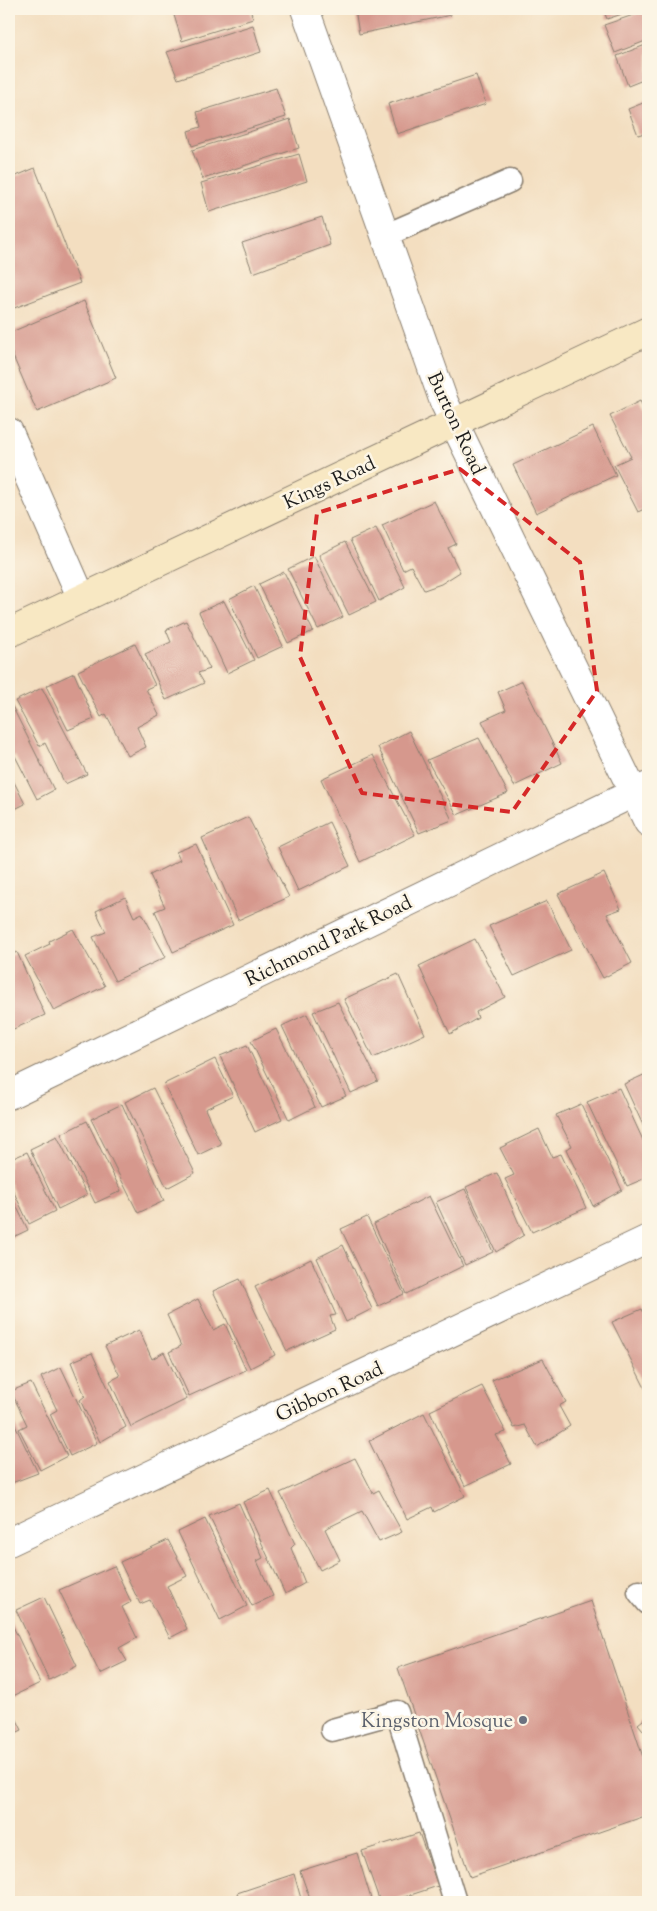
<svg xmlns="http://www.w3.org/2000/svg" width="657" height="1911" font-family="'Sorts Mill Goudy',serif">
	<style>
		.building { fill: #d6988d }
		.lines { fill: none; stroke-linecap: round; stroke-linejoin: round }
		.lane-casing { stroke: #887d6e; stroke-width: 25 }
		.street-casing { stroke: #887d6e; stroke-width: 30 }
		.secondary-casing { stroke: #887d6e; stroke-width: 30 }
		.lane { stroke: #fff; stroke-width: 22 }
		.street { stroke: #fff; stroke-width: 28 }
		.secondary { stroke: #f8e8c3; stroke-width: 28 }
		.marked { fill: none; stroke: #d62828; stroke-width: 4; stroke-dasharray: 10 6; stroke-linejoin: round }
		.worship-dot { fill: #6b7280; stroke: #fcf5e5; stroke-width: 2 }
		.labels { text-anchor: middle; stroke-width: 5; stroke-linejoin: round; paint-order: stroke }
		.street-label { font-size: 20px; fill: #1c1c1c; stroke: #fcf5e5 }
		.worship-label { font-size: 20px; fill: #5b616d; stroke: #fcf5e5; text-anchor: end }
	</style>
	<rect width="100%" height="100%" fill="#fcf5e5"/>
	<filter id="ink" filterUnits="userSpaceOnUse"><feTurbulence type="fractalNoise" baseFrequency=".02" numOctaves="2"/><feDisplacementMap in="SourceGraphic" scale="10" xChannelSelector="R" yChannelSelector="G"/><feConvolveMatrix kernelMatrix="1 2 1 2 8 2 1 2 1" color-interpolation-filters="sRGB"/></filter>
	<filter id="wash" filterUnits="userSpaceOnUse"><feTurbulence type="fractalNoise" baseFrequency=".0096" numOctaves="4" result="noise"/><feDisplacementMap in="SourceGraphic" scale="20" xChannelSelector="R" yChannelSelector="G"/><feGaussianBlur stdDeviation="1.12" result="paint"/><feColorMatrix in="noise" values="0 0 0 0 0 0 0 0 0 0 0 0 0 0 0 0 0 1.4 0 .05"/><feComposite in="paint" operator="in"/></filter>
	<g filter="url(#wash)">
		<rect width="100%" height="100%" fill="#f3dec0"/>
		<g id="blocks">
			<!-- building -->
			<path class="building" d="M185 9H250L253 19 182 41 173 12Z
				M355 9H449L451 15 359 34Z
				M603 9H637L607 19Z
				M648 10V40L615 53 604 25Z
				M253 25 261 52 178 79 167 52Z
				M648 44V78L628 86 617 56Z
				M476 75 486 104 397 134 388 104Z
				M276 88 286 117 192 146 188 131 201 127 197 112Z
				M648 101V132L638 135 628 109Z
				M290 119 299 148 203 179 192 150Z
				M299 154 307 181 209 212 201 183Z
				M35 168 80 283 9 310V179Z
				M322 217 330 245 253 273 242 243Z
				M84 301 116 378 37 412 9 347V333Z
				M640 401 648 416V507L638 512 614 465 631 457 610 416Z
				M593 427 616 475 536 513 513 465Z
				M434 501 456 544 448 548 460 572 441 584 424 590 411 566 403 570 382 525Z
				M376 528 405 587 379 601 350 540Z
				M345 542 376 602 349 615 319 555Z
				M314 556 343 617 318 629 288 569Z
				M284 572 313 631 288 643 259 584Z
				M254 586 283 646 257 658 229 599Z
				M224 601 254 660 227 673 199 612Z
				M186 621 210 669 198 673 204 683 166 700 145 654 171 642 166 630Z
				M135 644 155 685 146 689 159 715 137 727 146 747 128 756 106 714 101 717 78 671Z
				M74 673 94 719 68 730 46 686Z
				M522 681 562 763 514 786 482 721 506 710 498 692Z
				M42 688 87 774 65 784 45 743 39 746 15 701Z
				M11 704 54 790 37 799 15 756 9 759V705Z
				M409 731 452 820 419 833 378 747Z
				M479 738 508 793 457 815 427 760Z
				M373 755 415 835 360 862 321 779Z
				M9 772 25 804 9 812Z
				M248 817 289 897 238 920 202 838Z
				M329 822 350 866 298 891 278 847Z
				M196 844 233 925 173 952 155 911 165 907 150 875 180 860 176 852Z
				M604 873 621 909 607 914 632 963 603 978 558 894Z
				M125 897 134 917 142 913 166 957 115 981 93 937 106 932 96 911Z
				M547 901 571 950 514 976 489 926Z
				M73 929 105 986 54 1011 25 956 50 944 49 941Z
				M475 939 505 997 476 1012 478 1018 450 1034 419 966Z
				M17 952 45 1015 9 1031V956Z
				M398 974 425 1034 373 1058 344 999Z
				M338 1002 378 1081 351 1093 313 1012Z
				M307 1014 346 1096 321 1107 282 1026Z
				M276 1029 315 1107 289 1120 251 1041Z
				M247 1045 282 1119 255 1132 220 1056Z
				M215 1059 233 1096 205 1109 221 1144 198 1155 164 1084Z
				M648 1073V1136L624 1084Z
				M153 1088 195 1173 167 1188 125 1102Z
				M619 1088 648 1151V1177L627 1186 587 1102Z
				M122 1104 164 1201 138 1213 91 1119Z
				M581 1104 622 1190 593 1206 566 1149 572 1146 556 1115Z
				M87 1121 121 1191 95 1203 61 1134Z
				M539 1129 552 1157 561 1154 586 1208 532 1232 505 1179 514 1175 500 1148Z
				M57 1136 87 1195 58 1209 30 1149Z
				M27 1152 55 1211 29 1224 9 1182V1160Z
				M497 1173 524 1235 496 1252 466 1187Z
				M465 1189 493 1252 465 1265 436 1202Z
				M9 1191 28 1230 9 1239Z
				M429 1196 463 1266 406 1294 374 1224Z
				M367 1217 404 1294 378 1306 341 1229Z
				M343 1245 372 1309 346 1322 317 1258Z
				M311 1259 336 1315 330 1316 335 1329 287 1351 255 1287Z
				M240 1279 275 1355 250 1368 213 1291Z
				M198 1299 213 1330 225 1324 246 1370 189 1396 169 1352 181 1346 167 1315Z
				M642 1309 648 1322V1394L612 1322Z
				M139 1330 152 1359 164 1352 187 1399 131 1427 110 1381 120 1376 105 1346Z
				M92 1353 126 1427 100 1442 80 1400 85 1396 71 1362Z
				M543 1359 566 1402 559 1406 570 1426 537 1447 525 1425 514 1428 492 1380Z
				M61 1367 97 1443 70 1456 50 1414 57 1410 41 1377Z
				M31 1383 67 1456 40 1470 19 1429 27 1425 11 1391Z
				M482 1386 506 1432 496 1435 511 1464 465 1486 430 1411Z
				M9 1413 38 1473 9 1484Z
				M424 1413 465 1496 434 1512 432 1507 407 1519 369 1441Z
				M355 1458 373 1493 379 1490 402 1532 379 1542 362 1511 325 1529 340 1560 320 1570 280 1493Z
				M270 1490 295 1544 291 1548 305 1583 285 1594 243 1502Z
				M239 1503 263 1558 257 1561 273 1596 252 1606 209 1516Z
				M205 1519 247 1606 220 1620 178 1532Z
				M168 1540 187 1576 167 1586 187 1629 170 1638 150 1600 140 1604 120 1562Z
				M114 1566 131 1602 122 1607 137 1638 119 1648 127 1661 100 1674 59 1590Z
				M44 1597 77 1666 49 1680 16 1610Z
				M591 1601 648 1772V1815L470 1877 398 1668Z
				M9 1618 40 1683 11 1697 9 1692Z
				M9 1704 22 1730 9 1736Z
				M648 1716V1736L638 1724Z
				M419 1833 438 1886 389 1902H380L362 1851Z
				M357 1853 372 1902H311L300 1871Z
				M294 1874 302 1902H240L237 1893Z"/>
		</g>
	</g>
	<g filter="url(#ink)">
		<use href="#blocks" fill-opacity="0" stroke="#887d6e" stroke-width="1"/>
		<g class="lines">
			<!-- lane casing -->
			<g class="lane-casing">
				<path id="lane" d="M384 236 510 181
					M639 1592 648 1603
					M332 1730 397 1712 455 1902"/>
			</g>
			<!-- street casing -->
			<g class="street-casing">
				<path id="street" d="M305 9 444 402 648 822
					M9 432 82 599
					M9 1095 648 786
					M9 1542 648 1239"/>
			</g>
			<!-- secondary casing -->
			<g class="secondary-casing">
				<path id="secondary" d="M9 633 648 331"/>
			</g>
			<!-- lane -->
			<use href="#lane" class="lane"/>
			<!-- street -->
			<use href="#street" class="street"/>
			<!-- secondary -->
			<use href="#secondary" class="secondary"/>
		</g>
	</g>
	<!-- marked area -->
	<path class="marked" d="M460 469 580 562 597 691 512 812 362 793 300 657 317 513Z"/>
	<!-- markers -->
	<circle class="worship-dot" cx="523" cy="1720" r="5"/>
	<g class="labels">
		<!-- street labels -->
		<g class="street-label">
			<text transform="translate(457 423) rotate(65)" y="7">Burton Road</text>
			<text transform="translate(329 482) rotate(-25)" y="7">Kings Road</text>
			<text transform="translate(328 940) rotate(-26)" y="7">Richmond Park Road</text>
			<text transform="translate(329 1391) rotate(-25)" y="7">Gibbon Road</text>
		</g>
		<!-- worship labels -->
		<g class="worship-label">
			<text x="513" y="1727">Kingston Mosque</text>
		</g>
	</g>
	<!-- margin -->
	<rect width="657" height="1911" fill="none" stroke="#fcf5e5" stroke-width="30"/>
</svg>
